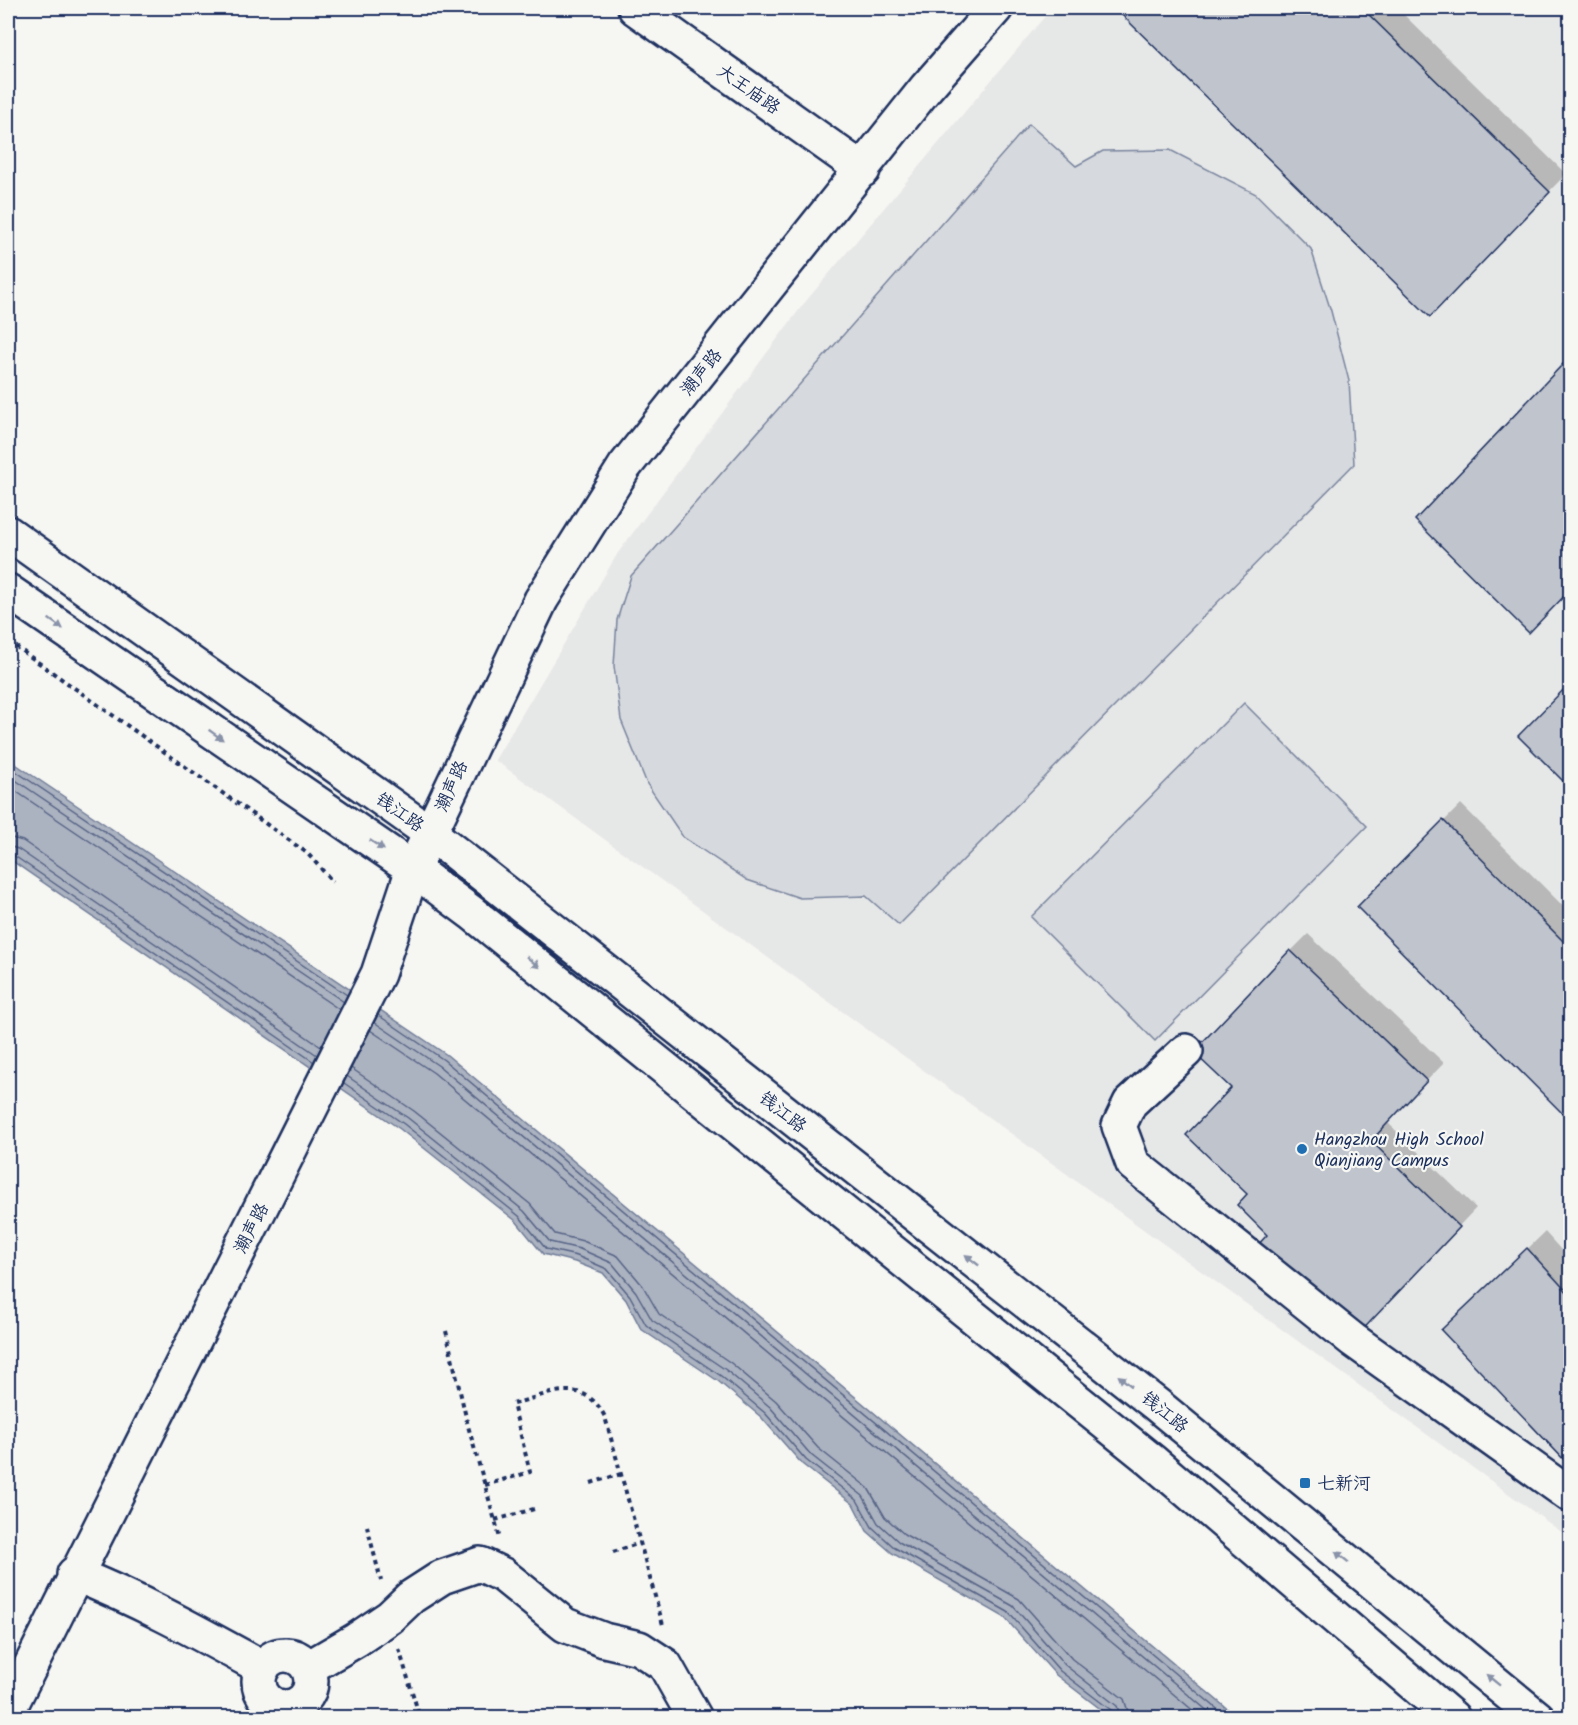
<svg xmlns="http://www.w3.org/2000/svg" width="1578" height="1725" font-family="Kalam,'LXGW WenKai TC',sans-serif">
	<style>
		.built { fill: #e6e7e7 }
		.green { fill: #d6d9dd; stroke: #78849e; stroke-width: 1.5 }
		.water { fill: #abb2c0; stroke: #717e99; stroke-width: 1.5 }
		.shadow { fill: #0003 }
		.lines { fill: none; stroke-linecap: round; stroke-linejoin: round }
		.shore { stroke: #556385; stroke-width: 1.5 }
		.building { fill: #c0c4cd; stroke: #1b2f5e; stroke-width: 1.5 }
		.minor-casing { stroke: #1b2f5e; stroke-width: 38 }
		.major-casing { stroke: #1b2f5e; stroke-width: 38 }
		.path { stroke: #1b2f5e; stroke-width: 4; stroke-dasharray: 4.5 4.5; stroke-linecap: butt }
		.minor { stroke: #f6f6f2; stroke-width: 33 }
		.major { stroke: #f6f6f2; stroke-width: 33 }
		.oneway { fill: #8892a8 }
		.poi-dot { fill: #1f6fb2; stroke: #f6f6f2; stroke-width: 2 }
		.labels { text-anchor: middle; stroke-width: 4.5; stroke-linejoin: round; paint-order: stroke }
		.street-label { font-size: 18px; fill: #1b2f5e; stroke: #f6f6f2 }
		.poi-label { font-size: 18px; fill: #1b2f5e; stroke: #f6f6f2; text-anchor: start }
	</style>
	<rect width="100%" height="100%" fill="#f6f6f2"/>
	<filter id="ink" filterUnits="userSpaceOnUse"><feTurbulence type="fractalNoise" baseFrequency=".0167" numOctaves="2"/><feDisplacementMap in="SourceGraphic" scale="12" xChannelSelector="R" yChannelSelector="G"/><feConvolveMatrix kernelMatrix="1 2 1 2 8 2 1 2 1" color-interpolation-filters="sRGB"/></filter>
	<g filter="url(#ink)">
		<!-- built -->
		<path class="built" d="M1052 8H1570V1538L495 760 618 553 802 306Z"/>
		<!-- green -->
		<path class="green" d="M1029 124 1076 166 1103 151 1170 150 1256 194 1311 249 1331 311 1349 381 1354 464 899 925 866 896 800 898 747 880 683 837 647 784 621 720 614 666 617 620 631 576Z
			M1244 703 1367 826 1155 1041 1031 917Z"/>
		<!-- water -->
		<path class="water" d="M8 759 447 1055 1237 1717H1111L1056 1675 1004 1617 892 1553 867 1531 853 1504 802 1464 761 1417 718 1381 641 1329 626 1300 603 1273 575 1262 543 1254 516 1221 400 1129 8 858Z"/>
		<!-- shadow -->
		<path class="shadow" d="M1132 8H1397L1566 174 1447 297 1124 15Z
			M1570 359V588L1529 630 1417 520Z
			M1570 685V785L1521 736Z
			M1461 804 1570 913V1119L1359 907Z
			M1308 934 1444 1063 1387 1122 1476 1208 1370 1320 1269 1235 1249 1194 1233 1088 1291 951Z
			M1545 1232 1570 1260V1464L1443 1330Z"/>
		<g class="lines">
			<!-- shore -->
			<path class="shore" d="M8 766 347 995
				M8 775 344 1002
				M8 786 340 1010
				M8 837 23 841 321 1047
				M8 846 18 849 317 1055
				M8 854 13 855 314 1062
				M378 1015 444 1060 1228 1718
				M374 1022 439 1066 1216 1718
				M370 1030 434 1073 1202 1718
				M351 1068 414 1111 530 1204 555 1234 583 1241 618 1256 643 1286 659 1314 731 1363 776 1401 818 1448 868 1488 885 1517 904 1534 1019 1599 1072 1659 1124 1699 1130 1718
				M347 1076 408 1118 524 1211 550 1242 580 1249 612 1263 636 1292 652 1320 726 1370 770 1407 811 1455 863 1496 878 1523 899 1542 1013 1606 1065 1665 1117 1706 1121 1718
				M344 1083 404 1124 519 1216 546 1249 577 1256 607 1269 630 1296 646 1325 721 1376 765 1413 806 1460 857 1500 872 1527 895 1548 1008 1612 1060 1671 1111 1710 1114 1718"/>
		</g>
		<!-- building -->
		<path class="building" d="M1129 8H1362L1550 192 1430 317 1122 15Z
			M1570 362V590L1529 633 1415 520 1563 364Z
			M1570 683V788L1518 736Z
			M1443 820 1570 948V1121L1357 907Z
			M1290 950 1427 1081 1371 1141 1460 1227 1353 1340 1256 1247 1267 1235 1237 1205 1247 1194 1186 1135 1231 1088 1193 1052Z
			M1527 1248 1570 1295V1466L1441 1330Z"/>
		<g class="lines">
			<!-- minor casing -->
			<g class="minor-casing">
				<path id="minor" d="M635 8 863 170
					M1186 1051 1130 1103 1119 1126 1133 1164 1353 1340 1570 1495
					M74 1574C140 1600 201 1634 263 1668
					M259 1681a26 26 0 1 1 52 0a26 26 0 1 1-52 0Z
					M308 1668 356 1640 390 1617 411 1597 442 1577 480 1564 503 1575 565 1625 604 1640 639 1648 665 1665 695 1718
					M8 1711 378 974 413 869 541 600 625 466 926 88 996 8"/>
			</g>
			<!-- major casing -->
			<g class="major-casing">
				<path id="major" d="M8 533 430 833 1157 1405 1538 1718
					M8 591 413 869 472 913 1151 1460 1453 1718"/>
			</g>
			<!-- path -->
			<path class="path" d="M8 641 307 853 333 882
				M446 1331 468 1426 500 1538
				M591 1483 621 1474
				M485 1485 530 1472 513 1404C549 1394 584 1375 605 1417L663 1625
				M495 1520 534 1509
				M367 1526 381 1581
				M613 1552 640 1543
				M399 1649 420 1718"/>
			<!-- minor -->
			<use href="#minor" class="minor"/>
			<!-- major -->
			<use href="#major" class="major"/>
		</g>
		<!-- one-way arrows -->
		<defs><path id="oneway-solid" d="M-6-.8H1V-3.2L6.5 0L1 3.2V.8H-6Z" transform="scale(1.5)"/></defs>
		<g class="oneway">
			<use href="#oneway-solid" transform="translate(56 624) rotate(35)"/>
			<use href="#oneway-solid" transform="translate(216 735) rotate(35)"/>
			<use href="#oneway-solid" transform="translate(377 845) rotate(34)"/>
			<use href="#oneway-solid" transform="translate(533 962) rotate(39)"/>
			<use href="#oneway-solid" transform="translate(972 1260) rotate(-142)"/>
			<use href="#oneway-solid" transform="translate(1125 1381) rotate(-142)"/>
			<use href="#oneway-solid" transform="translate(1342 1557) rotate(-141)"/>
			<use href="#oneway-solid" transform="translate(1493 1680) rotate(-141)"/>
		</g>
	</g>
	<!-- markers -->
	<g class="poi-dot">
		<circle cx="1302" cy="1149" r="6"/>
		<rect x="1299" y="1477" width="12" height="12" rx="3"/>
	</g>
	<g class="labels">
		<!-- street labels -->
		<g class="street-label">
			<text transform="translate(749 89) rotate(35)" y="6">大王庙路</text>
			<text transform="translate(701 372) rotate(-51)" y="6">潮声路</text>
			<text transform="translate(451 786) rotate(-66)" y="6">潮声路</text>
			<text transform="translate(400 812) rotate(35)" y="6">钱江路</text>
			<text transform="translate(783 1112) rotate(38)" y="6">钱江路</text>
			<text transform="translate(251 1228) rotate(-63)" y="6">潮声路</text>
			<text transform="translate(1165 1412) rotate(39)" y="6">钱江路</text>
		</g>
		<!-- poi labels -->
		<g class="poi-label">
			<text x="1314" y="1145">Hangzhou High School<tspan x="1314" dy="21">Qianjiang Campus</tspan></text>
			<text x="1317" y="1489">七新河</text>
		</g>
	</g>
	<!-- margin -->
	<rect width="1578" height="1725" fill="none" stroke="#f6f6f2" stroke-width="30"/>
	<rect x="15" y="15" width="1548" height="1695" fill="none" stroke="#1b2f5e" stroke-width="2" filter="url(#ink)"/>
</svg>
